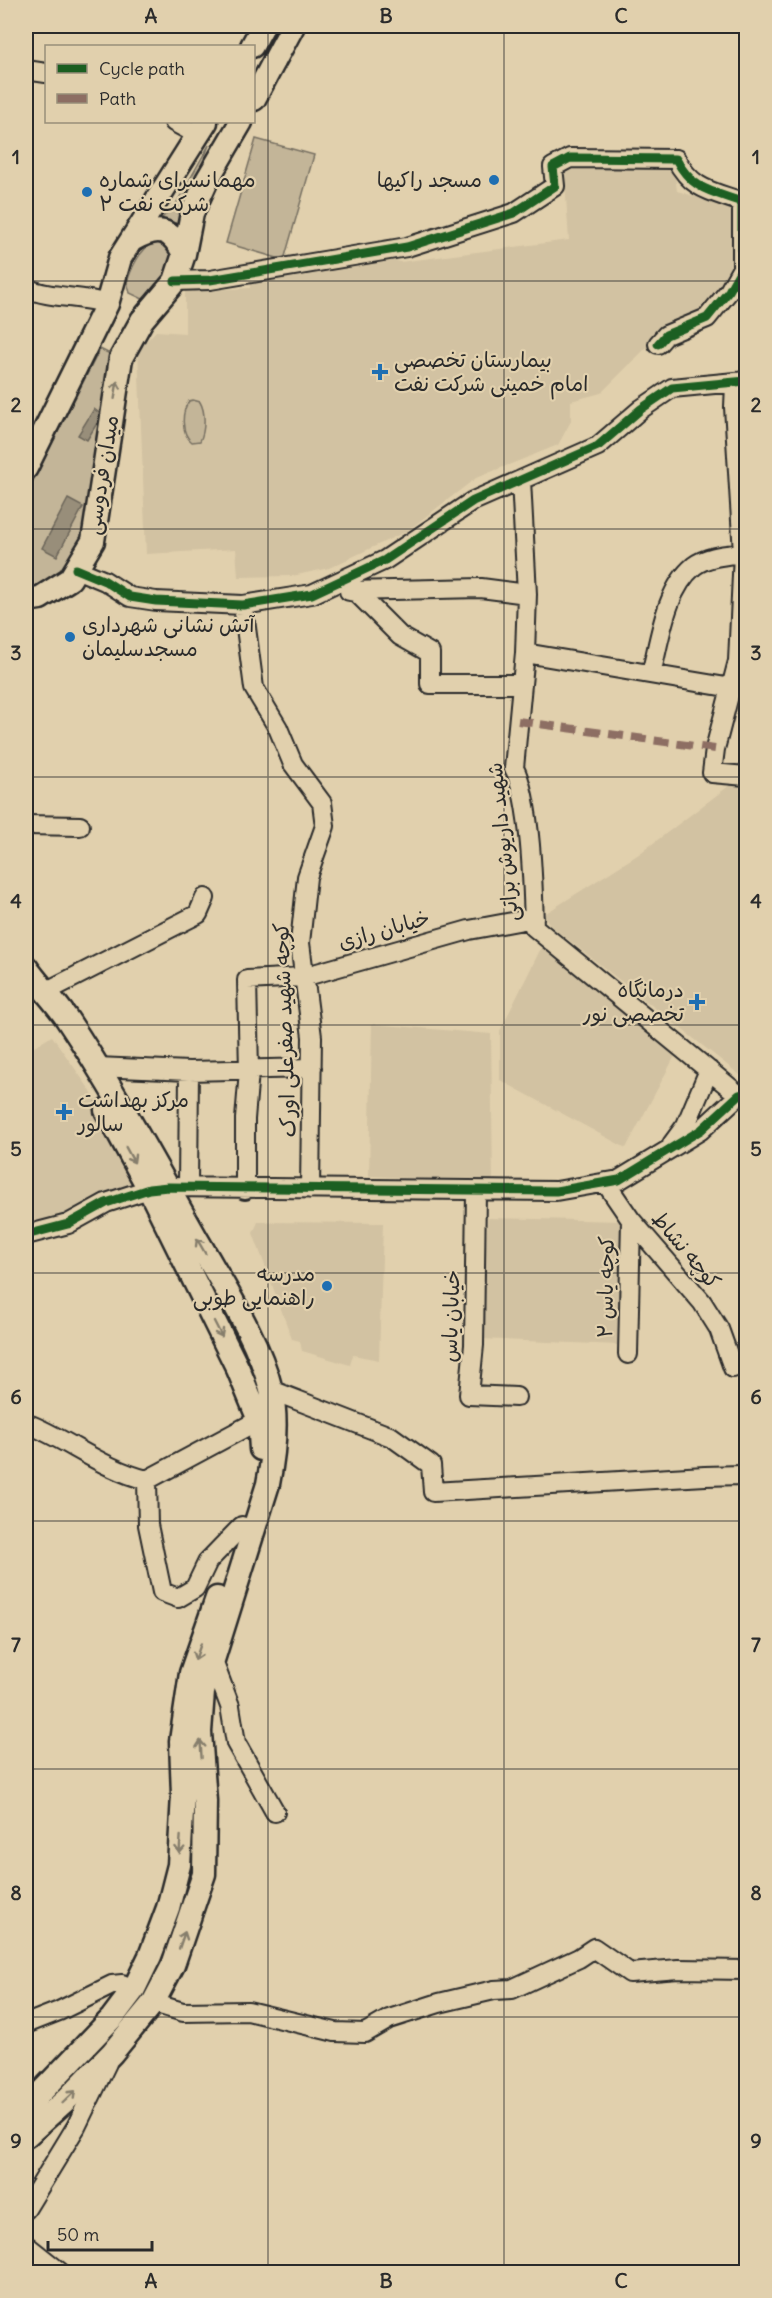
<svg xmlns="http://www.w3.org/2000/svg" width="772" height="2298" font-family="Delius,'Playpen Sans Arabic',sans-serif">
	<style>
		.built { fill: #d2c2a2 }
		.green { fill: #c3b598; stroke: #777062; stroke-width: 1.5 }
		.water { fill: #988e7a; stroke: #6c665a; stroke-width: 1.5 }
		.lines { fill: none; stroke-linecap: round; stroke-linejoin: round }
		.minor-casing { stroke: #2b2b2b; stroke-width: 22 }
		.major-casing { stroke: #2b2b2b; stroke-width: 27 }
		.minor { stroke: #e1d0ad; stroke-width: 18 }
		.major { stroke: #e1d0ad; stroke-width: 22 }
		.quiet { stroke: #8d6e63; stroke-width: 8; stroke-dasharray: 15 8; stroke-linecap: butt }
		.cycleway-casing { stroke: #e1d0ad; stroke-width: 13 }
		.cycleway { stroke: #1b5e20; stroke-width: 9 }
		.oneway { stroke: #867e6c }
		.grid { fill: none; stroke: #2b2b2b; stroke-width: 1.5; stroke-opacity: 0.55 }
		.poi-dot { fill: #1f6fb2; stroke: #e1d0ad; stroke-width: 2 }
		.labels { text-anchor: middle; stroke-width: 4.5; stroke-linejoin: round; paint-order: stroke }
		.poi-label { font-size: 21px; fill: #2b2b2b; stroke: #e1d0ad; text-anchor: start }
		.street-label { font-size: 21px; fill: #2b2b2b; stroke: #e1d0ad }
		.neatline { fill: none; stroke: #2b2b2b; stroke-width: 2 }
		.grid-label { font-size: 20px; text-anchor: middle; font-weight: bold; fill: #2b2b2b }
	</style>
	<rect width="100%" height="100%" fill="#e1d0ad"/>
	<filter id="ink" filterUnits="userSpaceOnUse"><feTurbulence type="fractalNoise" baseFrequency=".0167" numOctaves="2"/><feDisplacementMap in="SourceGraphic" scale="12" xChannelSelector="R" yChannelSelector="G"/><feConvolveMatrix kernelMatrix="1 2 1 2 8 2 1 2 1" color-interpolation-filters="sRGB"/></filter>
	<g filter="url(#ink)">
		<!-- built -->
		<path class="built" d="M670 167 675 175 677 191 738 209V262L708 306 665 329 601 393 571 401V421L558 445 476 478 407 531 329 568 292 576 238 577 236 549 146 554 138 350 156 331 185 333V291L250 288V275L386 256 400 262 569 240 564 168Z
			M734 782H746L745 1079 551 926 543 915 639 854Z
			M543 944 677 1052 626 1148 500 1080V1031Z
			M372 1024 491 1034 493 1182 369 1176Z
			M52 1036 90 1090 138 1183 71 1219 26 1232V1052Z
			M488 1218 623 1221 620 1345 480 1339Z
			M258 1222 383 1223 379 1360 353 1355 350 1365 302 1351 300 1341 292 1339 253 1233Z"/>
		<!-- green -->
		<path class="green" d="M256 139 314 155 284 260 226 243Z
			M209 145 178 229 166 223 162 218 176 204Z
			M156 241 171 245 175 265 145 300 130 293 127 282C132 267 141 247 156 241Z
			M100 349 114 356 84 537 63 573 38 591H26V495Z
			M193 400 200 402C206 412 205 431 200 441L192 442C181 434 181 412 189 401Z"/>
		<!-- water -->
		<path class="water" d="M94 409 102 415 87 440 78 435Z
			M68 499 83 507 57 556 42 548Z"/>
		<g class="lines">
			<!-- minor casing -->
			<g class="minor-casing">
				<path id="minor" d="M26 70 46 73
					M174 122 198 135
					M175 281 210 280 407 247 514 213 555 186 553 167 570 158 676 159C692 190 711 191 742 202V268L729 291 707 318 666 335 658 344
					M26 288C51 299 81 295 107 304
					M735 384 734 407 743 553 738 661 715 749 712 773 746 776
					M521 480 527 594 525 653 514 768C531 800 533 889 534 927L739 1095
					M76 569 105 581 130 597 156 601 243 605 312 594 385 560 473 501 598 446 641 409 672 388 746 381
					M349 591 481 588 527 594
					M350 591 356 592 400 636 430 653V684H521
					M243 605 254 688 278 728 293 764 322 803 325 826 307 877 300 943 312 1037 310 1189
					M525 653 732 688
					M651 674C660 640 665 590 694 566 707 556 727 555 743 553
					M26 825 80 826
					M45 992 198 914 205 898
					M97 1067 189 1071 312 1068
					M672 1144 686 1125 709 1070
					M605 1182 631 1220 702 1302 719 1329 733 1368 746 1358
					M188 1187 189 1071
					M245 1190V1119L249 1071 247 980 303 977 469 930 534 918
					M476 1191 474 1345 469 1395 516 1397
					M26 1235 68 1224 106 1203 149 1189 168 1187 556 1191 619 1180 701 1130 739 1095 746 1093
					M628 1354 631 1220
					M271 1390 392 1437 431 1465 433 1492 705 1476 741 1475 746 1477
					M26 1423C67 1439 104 1470 147 1480L259 1420
					M147 1480 148 1525 162 1592 178 1598 195 1588 208 1561 242 1526
					M213 1661 230 1706 236 1743 275 1812
					M153 2003 183 2012 248 2011 335 2032 365 2033 389 2019 439 2003 494 1990 512 1989 579 1958 594 1948 630 1973 678 1969 746 1970
					M26 2024 59 2011 112 1985 122 1984 134 1989
					M26 2209 76 2127 107 2063
					M26 2245 60 2272"/>
			</g>
			<!-- major casing -->
			<g class="major-casing">
				<path id="major" d="M252 46 263 26
					M254 99 293 26
					M132 240C158 226 170 227 184 254
					M26 468 107 304 120 258 206 122
					M26 600 40 598 70 579 93 541 121 358 142 320 175 281 184 254 192 213 207 180 241 122
					M26 967C38 984 53 999 65 1016 114 1089 156 1167 199 1243 224 1287 259 1340 271 1390 278 1420 274 1454 268 1484L203 1692 200 1732 205 1801 204 1874 173 1965 153 2003 112 2053 67 2099 26 2136
					M106 1110 149 1189 238 1369 259 1420 261 1449
					M26 2108 112 2018 134 1989 150 1956 168 1908 179 1865 183 1795 181 1741 191 1673 217 1598"/>
			</g>
			<!-- minor -->
			<use href="#minor" class="minor"/>
			<!-- major -->
			<use href="#major" class="major"/>
			<!-- quiet -->
			<path class="quiet" d="M518 721 715 749"/>
			<!-- cycleway casing -->
			<g class="cycleway-casing">
				<path id="cycleway" d="M175 281 210 280 407 247 514 213 555 186 553 167 570 158 676 159C692 190 711 191 742 202V268L729 291 707 318 666 335 658 344
					M76 569 105 581 130 597 156 601 243 605 312 594 385 560 473 501 598 446 641 409 672 388 746 381
					M26 1235 68 1224 106 1203 149 1189 168 1187 556 1191 619 1180 701 1130 739 1095 746 1093"/>
			</g>
			<!-- cycleway -->
			<use href="#cycleway" class="cycleway"/>
		</g>
		<!-- one-way arrows -->
		<defs><path id="oneway-shaft" d="M-6 0H5M1.5-3L5.5 0L1.5 3" fill="none" stroke-width="1.6" stroke-linecap="round" stroke-linejoin="round" transform="scale(1.5)"/></defs>
		<g class="oneway">
			<use href="#oneway-shaft" transform="translate(116 390) rotate(-81)"/>
			<use href="#oneway-shaft" transform="translate(130 1155) rotate(61)"/>
			<use href="#oneway-shaft" transform="translate(201 1246) rotate(-120)"/>
			<use href="#oneway-shaft" transform="translate(218 1329) rotate(63)"/>
			<use href="#oneway-shaft" transform="translate(198 1652) rotate(109)"/>
			<use href="#oneway-shaft" transform="translate(201 1749) rotate(-94)"/>
			<use href="#oneway-shaft" transform="translate(180 1845) rotate(94)"/>
			<use href="#oneway-shaft" transform="translate(182 1940) rotate(-71)"/>
			<use href="#oneway-shaft" transform="translate(69 2097) rotate(-44)"/>
		</g>
	</g>
	<!-- grid -->
	<path class="grid" d="M268 26V2272M504 26V2272M26 281H746M26 529H746M26 777H746M26 1025H746M26 1273H746M26 1521H746M26 1769H746M26 2017H746"/>
	<!-- markers -->
	<g class="poi-dot">
		<circle cx="494" cy="180" r="6"/>
		<circle cx="87" cy="192" r="6"/>
		<path d="M377 363h6v6h6v6h-6v6h-6v-6h-6v-6h6z"/>
		<circle cx="70" cy="637" r="6"/>
		<path d="M694 993h6v6h6v6h-6v6h-6v-6h-6v-6h6z"/>
		<path d="M61 1103h6v6h6v6h-6v6h-6v-6h-6v-6h6z"/>
		<circle cx="327" cy="1286" r="6"/>
	</g>
	<g class="labels">
		<!-- poi labels -->
		<g class="poi-label">
			<text x="99" y="187">مهمانسرای شماره<tspan x="99" dy="24">۲ شرکت نفت</tspan></text>
			<text x="482" y="187" text-anchor="end">مسجد راکیها</text>
			<text x="394" y="367">بیمارستان تخصصی<tspan x="394" dy="24">امام خمینی شرکت نفت</tspan></text>
			<text x="82" y="632">آتش نشانی شهرداری<tspan x="82" dy="24">مسجدسلیمان</tspan></text>
			<text x="684" y="997" text-anchor="end">درمانگاه<tspan x="684" dy="24">تخصصی نور</tspan></text>
			<text x="78" y="1107">مرکز بهداشت<tspan x="78" dy="24">سالور</tspan></text>
			<text x="315" y="1281" text-anchor="end">مدرسه<tspan x="315" dy="24">راهنمایی طوبی</tspan></text>
		</g>
		<!-- street labels -->
		<g class="street-label">
			<text transform="translate(102 475) rotate(-81)" y="7">میدان فردوسی</text>
			<text transform="translate(503 842) rotate(-96)" y="7">شهید داریوش براتی</text>
			<text transform="translate(384 930) rotate(-16)" y="7">خیابان رازی</text>
			<text transform="translate(285 1030) rotate(-92)" y="7">کوچه شهید صفرعلی اورک</text>
			<text transform="translate(686 1250) rotate(50)" y="7">کوچه نشاط</text>
			<text transform="translate(606 1287) rotate(-89)" y="7">کوچه یاس ۲</text>
			<text transform="translate(451 1316) rotate(-88)" y="7">خیابان یاس</text>
		</g>
	</g>
	<!-- margin -->
	<rect width="772" height="2298" fill="none" stroke="#e1d0ad" stroke-width="66"/>
	<!-- legend -->
	<rect x="45" y="45" width="210" height="78" fill="#e1d0ad" stroke="#988e79" stroke-width="1.5"/>
	<rect x="57" y="64" width="30" height="9" fill="#1b5e20" stroke="#988e79" stroke-width="1.5"/>
	<text x="99" y="75" font-size="18" fill="#2b2b2b">Cycle path</text>
	<rect x="57" y="94" width="30" height="9" fill="#8d6e63" stroke="#988e79" stroke-width="1.5"/>
	<text x="99" y="105" font-size="18" fill="#2b2b2b">Path</text>
	<!-- scale -->
	<path d="M48 2241v9h104v-9" fill="none" stroke="#2b2b2b" stroke-width="3"/>
	<text x="57" y="2241" font-size="18" fill="#2b2b2b" stroke="#e1d0ad" stroke-width="4.5" paint-order="stroke">50 m</text>
	<rect x="33" y="33" width="706" height="2232" class="neatline"/>
	<g class="grid-label">
		<text x="151" y="23">A</text>
		<text x="386" y="23">B</text>
		<text x="621" y="23">C</text>
		<text x="16" y="164">1</text>
		<text x="756" y="164">1</text>
		<text x="16" y="412">2</text>
		<text x="756" y="412">2</text>
		<text x="16" y="660">3</text>
		<text x="756" y="660">3</text>
		<text x="16" y="908">4</text>
		<text x="756" y="908">4</text>
		<text x="16" y="1156">5</text>
		<text x="756" y="1156">5</text>
		<text x="16" y="1404">6</text>
		<text x="756" y="1404">6</text>
		<text x="16" y="1652">7</text>
		<text x="756" y="1652">7</text>
		<text x="16" y="1900">8</text>
		<text x="756" y="1900">8</text>
		<text x="16" y="2148">9</text>
		<text x="756" y="2148">9</text>
		<text x="151" y="2288">A</text>
		<text x="386" y="2288">B</text>
		<text x="621" y="2288">C</text>
	</g>
</svg>
